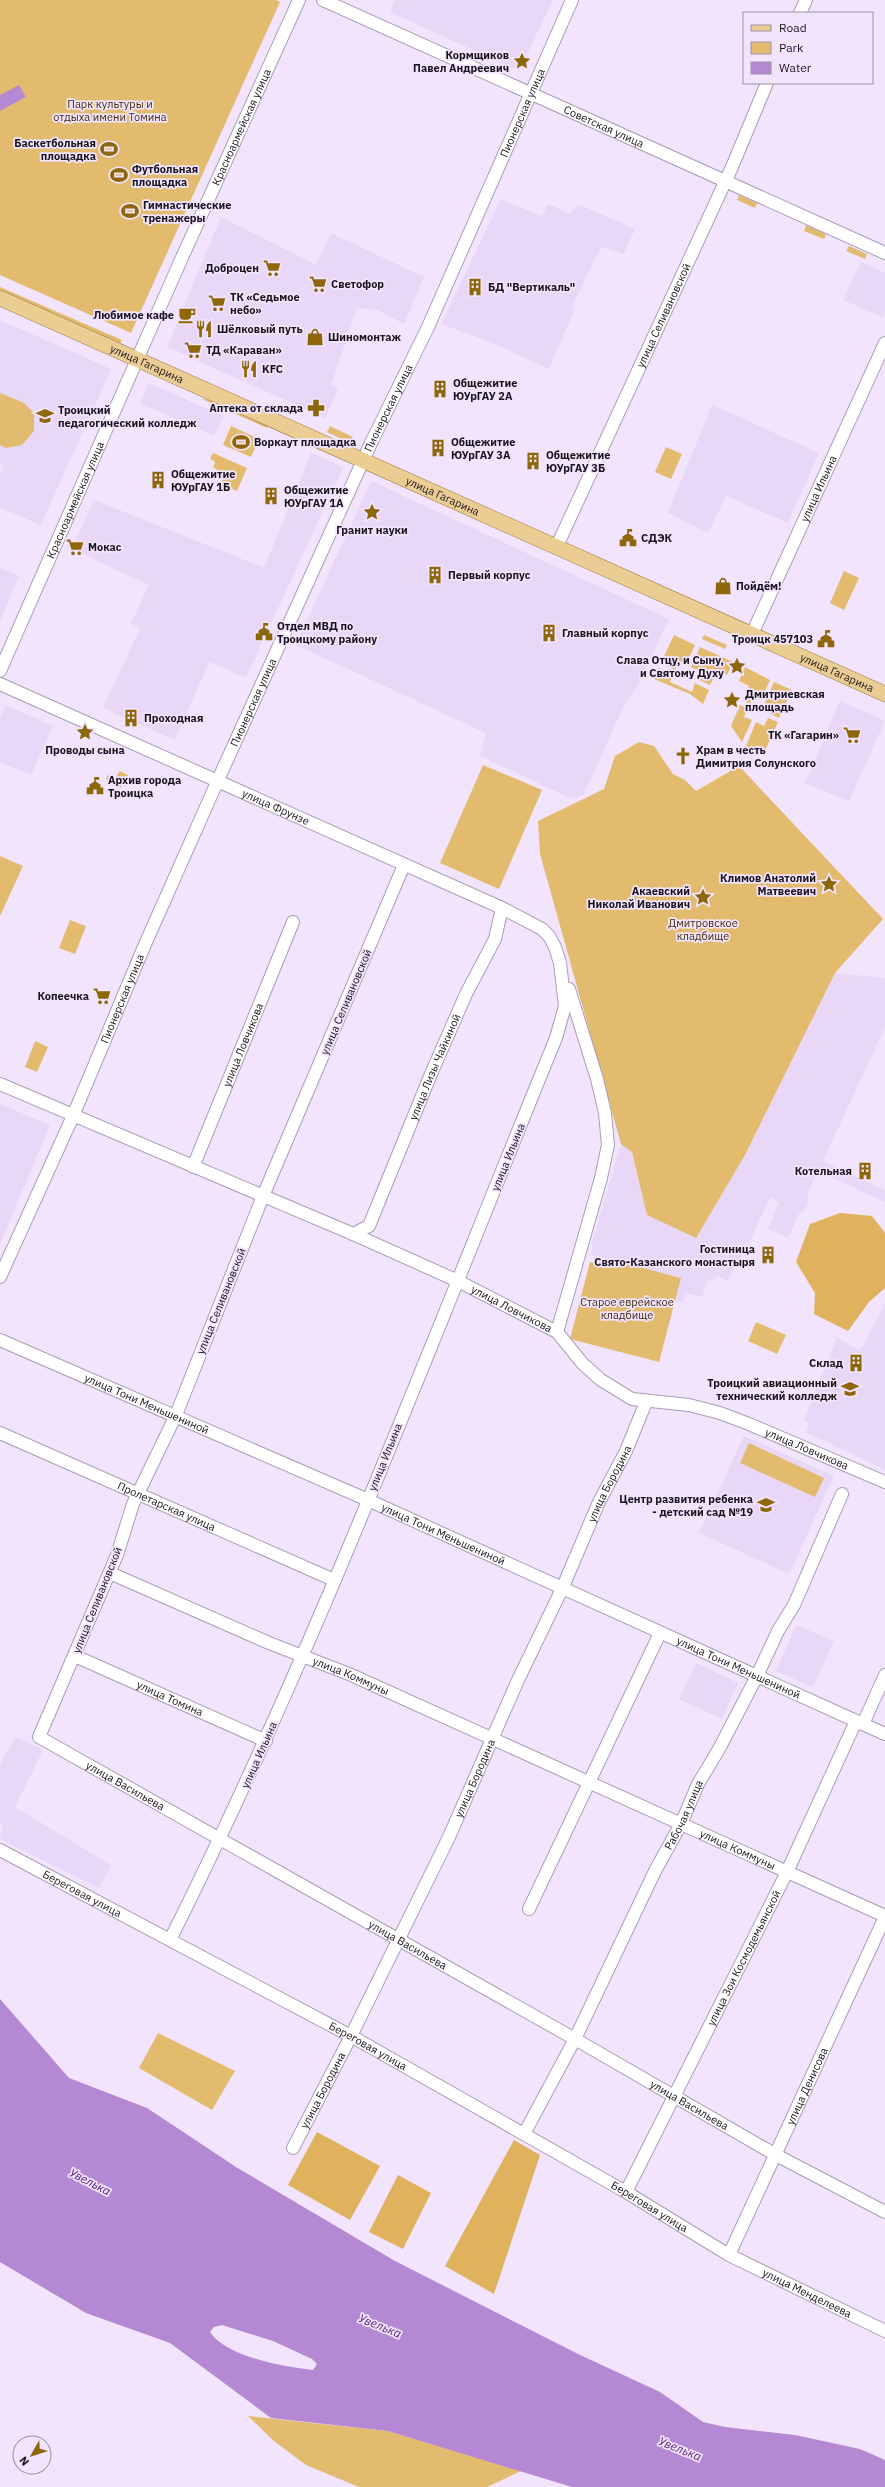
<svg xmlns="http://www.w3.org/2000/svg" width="885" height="2487" font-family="'IBM Plex Sans',sans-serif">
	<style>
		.built { fill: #e8d7f6 }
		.green { fill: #e3bb6f }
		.forest { fill: #e0b25d }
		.water { fill: #b488d3; fill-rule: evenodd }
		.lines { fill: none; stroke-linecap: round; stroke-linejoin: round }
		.minor-casing { stroke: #aa9db4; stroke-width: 14 }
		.major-casing { stroke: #98773b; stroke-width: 16 }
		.minor { stroke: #fff; stroke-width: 12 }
		.major { stroke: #ebcd94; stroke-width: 15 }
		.labels { text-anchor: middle; stroke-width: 3.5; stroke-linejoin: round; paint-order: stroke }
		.poi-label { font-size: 11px; font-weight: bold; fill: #19141c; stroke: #f2e4fd; text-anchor: start }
		.park-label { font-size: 11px; fill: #3e2c05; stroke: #f2e4fd }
		.street-label { font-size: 11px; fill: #19141c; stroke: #f2e4fd }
		.water-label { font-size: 12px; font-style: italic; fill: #582078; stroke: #f2e4fd }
	</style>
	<rect width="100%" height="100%" fill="#f2e4fd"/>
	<!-- built -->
	<path class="built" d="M395 0H553L519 71 390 12Z
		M501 199 542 216 548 204 570 214 578 204 635 229 624 254 601 247 573 304 575 309 549 369 493 343 441 324Z
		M221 217 316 265 331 233 424 277 404 324 378 310 357 308 331 385 338 389 325 418 167 347Z
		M861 262 885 273V313L883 317 843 300Z
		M0 320 111 369 41 525 0 508V474L3 466 0 464Z
		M149 383 223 416 214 436 140 403Z
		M712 405 819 453 788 523 726 496 708 533 668 513Z
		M311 453 343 467 246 678 209 662 175 740 103 708 140 629 131 623 149 585 72 549 94 500 264 568Z
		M371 481 669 619 638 685 624 705 584 794 573 799 480 756 486 733 296 645Z
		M0 568 19 576 0 622Z
		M840 701 885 721 849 801 805 783Z
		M6 705 53 726 31 775 0 762V718Z
		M835 973 885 978V1027L823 1161 885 1190V1202L818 1171 808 1191V1204L803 1213 800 1212 788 1238 768 1229 779 1202 770 1197 752 1237 727 1281 717 1276 714 1281 708 1279 702 1297 686 1293 683 1302 675 1301 681 1278 592 1255V1243L621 1144 632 1152 647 1215 745 1155Z
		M0 1104 50 1125 0 1244Z
		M885 1304V1470L806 1432 810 1423 804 1420 837 1337 860 1351Z
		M744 1436 834 1476 789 1574 699 1533Z
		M796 1625 834 1641 813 1687 776 1671Z
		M696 1663 738 1683 722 1719 679 1699Z
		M16 1737 43 1750 15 1807 111 1865 99 1888 0 1839 3 1825 0 1823V1764Z"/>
	<!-- green -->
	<path class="green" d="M0 0H276L280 2 131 333 0 275Z
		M739 195 757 203 755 208 737 200Z
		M806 225 826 234 824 239 804 231Z
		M849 246 867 254 865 259 846 251Z
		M0 287 122 340 119 345 0 293Z
		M0 393 24 403 34 413V431L22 445 6 448 0 445Z
		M202 399 215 400 270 424 267 428Z
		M231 426 259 439 251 457 223 445Z
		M330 426 353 437 350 443 327 432Z
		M666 447 682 454 671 479 655 472Z
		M213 453 247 468 237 491 221 484 223 478 215 474 217 469 213 468 215 462 210 459Z
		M844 571 859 578 844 610 830 603Z
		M674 635 695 645 686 664 679 661 675 670 661 663Z
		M704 635 727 645 725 649 702 639Z
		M700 647 733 662 727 675 717 671 710 685 697 679 700 671 691 667Z
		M745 667 770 680 761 700 753 696 750 704 743 700 749 686 739 681Z
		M659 668 673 674 670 682 692 692 695 683 709 690 703 704 690 694 654 679Z
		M774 682 792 690 779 718 769 713 772 706 765 703Z
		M740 705 747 708 744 717 752 720 742 742 731 726Z
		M768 718 778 722 763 755H755L746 746 756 722 764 726Z
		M639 742 654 746 673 774 685 780 696 791 739 766 883 919 835 973 745 1155 696 1238 647 1215 632 1152 621 1144 540 854 538 821 604 789 615 756Z
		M483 765 542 790 499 889 440 863Z
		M120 771 128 775 126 779 123 778 121 788 106 779 108 775 115 778Z
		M0 856 23 866 0 916Z
		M70 920 86 926 75 954 59 948Z
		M35 1041 48 1047 37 1072 25 1067Z
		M613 1260 681 1278 659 1362 570 1339 590 1262 611 1267Z
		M756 1322 786 1335 777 1354 748 1341Z
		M749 1443 824 1478 815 1497 740 1463Z
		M158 2033 235 2071 212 2110 139 2068Z
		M248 2416 388 2431 521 2471 487 2487H359L306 2465 274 2441Z"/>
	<!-- forest -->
	<path class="forest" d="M840 1213 872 1216 885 1233V1288L869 1302 848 1331 814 1314 815 1293 796 1262 810 1224Z
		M317 2132 380 2166 350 2220 288 2185Z
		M514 2140 540 2155 494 2294 445 2266Z
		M398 2175 431 2193 403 2249 369 2232Z"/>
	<!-- water -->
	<path class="water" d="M19 85 26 97 0 111V95Z
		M0 1999 69 2078 147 2108 236 2167 395 2261 578 2354 660 2392 703 2422 725 2427 795 2435 860 2449 885 2460V2487H572L388 2431 271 2418 170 2343 86 2313 0 2262ZM222 2325 273 2341 312 2359 317 2364 313 2370C285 2367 226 2357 210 2332L214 2327Z"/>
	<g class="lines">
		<!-- minor casing -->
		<g class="minor-casing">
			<g id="minor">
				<path id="s1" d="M323 0 885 253"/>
				<path d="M800 13 806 0"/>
				<path id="s2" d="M557 546 732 167 767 83"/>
				<path id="s3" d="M752 634 885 343"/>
				<path id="s4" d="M0 671 180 262 299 0"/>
				<path id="s5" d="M0 684 502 908 542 929 549 936 555 947 560 963 565 1006 556 1038C432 1340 317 1647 170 1940"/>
				<path id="s6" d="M404 865 263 1196 176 1415 133 1504 117 1555 39 1737 575 2039 776 2155 885 2212"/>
				<path id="s7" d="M0 1084 353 1234 458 1281 557 1332 583 1364 601 1380 632 1399 689 1405 720 1413 749 1424 885 1482"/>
				<path id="s8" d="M193 1167 293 922"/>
				<path id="s9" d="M353 1234 369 1226 431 1074 466 994 495 939 502 908"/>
				<path id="s10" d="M0 1277 73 1116 143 949 218 780 371 443 428 327 572 0"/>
				<path d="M557 1332 601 1178 608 1145 605 1113 597 1079 569 989"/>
				<path id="s11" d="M0 1340 368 1500 885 1734"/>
				<path id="s12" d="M0 1433 334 1580"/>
				<path id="s13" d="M110 1573 269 1643 349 1674 885 1916"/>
				<path id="s14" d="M75 1656 266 1741"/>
				<path d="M863 1724 885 1675"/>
				<path id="s15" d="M0 1850 351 2036 626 2192 729 2255 885 2331"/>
				<path d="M529 1909 660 1633"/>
				<path id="s16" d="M524 2134 575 2039 655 1871 681 1824 698 1784 719 1749 757 1676 778 1631 794 1605 842 1494"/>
				<path id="s17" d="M293 2148 351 2036 449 1837 518 1680 562 1589 599 1502 626 1451 646 1402"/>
				<path id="s18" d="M626 2192 787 1872 856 1721"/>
				<path id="s19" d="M729 2255 885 1917"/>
			</g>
		</g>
		<!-- major casing -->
		<g class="major-casing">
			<g id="major">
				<path id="s20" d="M0 298 885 694"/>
			</g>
		</g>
		<!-- minor -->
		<use href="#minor" class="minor"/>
		<!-- major -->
		<use href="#major" class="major"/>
	</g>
	<!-- icons -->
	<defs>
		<g id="sight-bare" transform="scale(1.38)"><path d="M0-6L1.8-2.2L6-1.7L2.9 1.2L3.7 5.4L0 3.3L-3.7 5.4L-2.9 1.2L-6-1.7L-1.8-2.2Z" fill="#8e670b" stroke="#f2e4fd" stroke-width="2.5" paint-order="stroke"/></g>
		<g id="stadium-bare" transform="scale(1.38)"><path d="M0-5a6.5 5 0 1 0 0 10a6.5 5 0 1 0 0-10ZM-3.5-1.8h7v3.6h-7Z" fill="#8e670b" stroke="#f2e4fd" stroke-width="2.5" paint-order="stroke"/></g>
		<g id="supermarket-bare" transform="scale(1.38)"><path d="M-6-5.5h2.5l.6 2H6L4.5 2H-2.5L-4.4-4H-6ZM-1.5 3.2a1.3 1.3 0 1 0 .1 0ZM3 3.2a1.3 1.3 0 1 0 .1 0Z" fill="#8e670b" stroke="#f2e4fd" stroke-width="2.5" paint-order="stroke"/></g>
		<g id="building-bare" transform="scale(1.38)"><path d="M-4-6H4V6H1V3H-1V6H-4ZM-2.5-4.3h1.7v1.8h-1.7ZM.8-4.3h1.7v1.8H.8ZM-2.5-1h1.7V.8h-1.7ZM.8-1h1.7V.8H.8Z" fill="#8e670b" stroke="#f2e4fd" stroke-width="2.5" paint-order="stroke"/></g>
		<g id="cafe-bare" transform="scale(1.38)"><path d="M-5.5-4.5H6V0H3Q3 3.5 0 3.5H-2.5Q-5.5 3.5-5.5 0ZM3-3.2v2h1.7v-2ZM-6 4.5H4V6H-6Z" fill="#8e670b" stroke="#f2e4fd" stroke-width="2.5" paint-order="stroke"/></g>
		<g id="restaurant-bare" transform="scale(1.38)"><path d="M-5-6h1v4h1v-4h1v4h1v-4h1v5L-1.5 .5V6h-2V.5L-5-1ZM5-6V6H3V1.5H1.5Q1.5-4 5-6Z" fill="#8e670b" stroke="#f2e4fd" stroke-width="2.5" paint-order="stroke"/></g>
		<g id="shop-bare" transform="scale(1.38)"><path d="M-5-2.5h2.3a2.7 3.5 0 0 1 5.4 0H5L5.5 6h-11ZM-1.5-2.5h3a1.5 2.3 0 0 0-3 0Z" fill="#8e670b" stroke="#f2e4fd" stroke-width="2.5" paint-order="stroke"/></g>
		<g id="pharmacy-bare" transform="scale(1.38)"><path d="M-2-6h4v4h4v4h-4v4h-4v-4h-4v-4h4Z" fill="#8e670b" stroke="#f2e4fd" stroke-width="2.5" paint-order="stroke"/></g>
		<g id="university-bare" transform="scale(1.38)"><path d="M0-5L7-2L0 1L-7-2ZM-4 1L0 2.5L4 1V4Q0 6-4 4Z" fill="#8e670b" stroke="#f2e4fd" stroke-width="2.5" paint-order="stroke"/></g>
		<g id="civic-bare" transform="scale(1.38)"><path d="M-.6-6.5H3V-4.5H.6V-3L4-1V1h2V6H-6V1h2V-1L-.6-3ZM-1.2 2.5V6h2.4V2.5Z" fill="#8e670b" stroke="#f2e4fd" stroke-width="2.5" paint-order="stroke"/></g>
		<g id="church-bare" transform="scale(1.38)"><path d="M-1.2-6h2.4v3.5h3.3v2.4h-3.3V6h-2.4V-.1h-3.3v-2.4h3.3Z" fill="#8e670b" stroke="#f2e4fd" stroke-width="2.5" paint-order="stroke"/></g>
		<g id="school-bare" transform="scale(1.38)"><path d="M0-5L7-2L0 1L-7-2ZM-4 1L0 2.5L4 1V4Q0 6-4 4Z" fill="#8e670b" stroke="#f2e4fd" stroke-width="2.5" paint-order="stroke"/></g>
	</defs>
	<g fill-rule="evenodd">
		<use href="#sight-bare" x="522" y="61"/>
		<use href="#stadium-bare" x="109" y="149"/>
		<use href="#stadium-bare" x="119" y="175"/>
		<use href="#stadium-bare" x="130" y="211"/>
		<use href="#supermarket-bare" x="272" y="268"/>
		<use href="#supermarket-bare" x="318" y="284"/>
		<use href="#building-bare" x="475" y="287"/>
		<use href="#supermarket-bare" x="217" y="303"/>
		<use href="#cafe-bare" x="187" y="315"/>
		<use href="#restaurant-bare" x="204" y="329"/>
		<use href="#shop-bare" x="315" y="337"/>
		<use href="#supermarket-bare" x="193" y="350"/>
		<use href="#restaurant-bare" x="249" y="369"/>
		<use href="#building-bare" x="440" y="389"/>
		<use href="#pharmacy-bare" x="316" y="408"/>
		<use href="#university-bare" x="45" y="416"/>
		<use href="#stadium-bare" x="241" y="442"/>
		<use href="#building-bare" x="438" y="448"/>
		<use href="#building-bare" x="533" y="461"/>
		<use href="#building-bare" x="158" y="480"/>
		<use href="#building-bare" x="271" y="496"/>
		<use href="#sight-bare" x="372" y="512"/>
		<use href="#civic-bare" x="628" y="538"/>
		<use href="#supermarket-bare" x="75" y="547"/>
		<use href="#building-bare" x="435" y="575"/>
		<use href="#shop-bare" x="723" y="586"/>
		<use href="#civic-bare" x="264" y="632"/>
		<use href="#building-bare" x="549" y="633"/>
		<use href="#civic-bare" x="826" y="639"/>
		<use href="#sight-bare" x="737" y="666"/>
		<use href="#sight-bare" x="732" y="700"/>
		<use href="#building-bare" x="131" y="718"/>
		<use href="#sight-bare" x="85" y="732"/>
		<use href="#supermarket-bare" x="852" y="735"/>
		<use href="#church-bare" x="683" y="756"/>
		<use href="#civic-bare" x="95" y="786"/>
		<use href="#sight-bare" x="829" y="884"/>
		<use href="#sight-bare" x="703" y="897"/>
		<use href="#supermarket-bare" x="102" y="996"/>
		<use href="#building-bare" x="865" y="1171"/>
		<use href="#building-bare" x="768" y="1255"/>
		<use href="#building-bare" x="856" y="1363"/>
		<use href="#university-bare" x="850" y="1389"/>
		<use href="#school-bare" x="766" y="1505"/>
	</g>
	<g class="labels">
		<!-- poi labels -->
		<g class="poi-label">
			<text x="509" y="59" text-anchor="end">Кормщиков<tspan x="509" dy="13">Павел Андреевич</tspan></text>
			<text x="96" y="147" text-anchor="end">Баскетбольная<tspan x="96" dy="13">площадка</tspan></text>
			<text x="132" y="173">Футбольная<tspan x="132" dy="13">площадка</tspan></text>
			<text x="143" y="209">Гимнастические<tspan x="143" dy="13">тренажеры</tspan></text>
			<text x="259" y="272" text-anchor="end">Доброцен</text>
			<text x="331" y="288">Светофор</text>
			<text x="488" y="291">БД "Вертикаль"</text>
			<text x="230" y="301">ТК «Седьмое<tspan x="230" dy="13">небо»</tspan></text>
			<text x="174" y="319" text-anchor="end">Любимое кафе</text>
			<text x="217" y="333">Шёлковый путь</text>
			<text x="328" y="341">Шиномонтаж</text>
			<text x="206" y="354">ТД «Караван»</text>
			<text x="262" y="373">KFC</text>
			<text x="453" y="387">Общежитие<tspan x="453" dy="13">ЮУрГАУ 2А</tspan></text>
			<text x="303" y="412" text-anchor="end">Аптека от склада</text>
			<text x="58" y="414">Троицкий<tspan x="58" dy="13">педагогический колледж</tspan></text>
			<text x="254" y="446">Воркаут площадка</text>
			<text x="451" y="446">Общежитие<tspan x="451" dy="13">ЮУрГАУ 3А</tspan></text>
			<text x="546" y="459">Общежитие<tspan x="546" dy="13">ЮУрГАУ 3Б</tspan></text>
			<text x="171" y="478">Общежитие<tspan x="171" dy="13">ЮУрГАУ 1Б</tspan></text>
			<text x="284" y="494">Общежитие<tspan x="284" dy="13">ЮУрГАУ 1А</tspan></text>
			<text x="372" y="534" text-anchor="middle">Гранит науки</text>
			<text x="641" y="542">СДЭК</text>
			<text x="88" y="551">Мокас</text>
			<text x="448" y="579">Первый корпус</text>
			<text x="736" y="590">Пойдём!</text>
			<text x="277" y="630">Отдел МВД по<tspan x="277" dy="13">Троицкому району</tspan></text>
			<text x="562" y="637">Главный корпус</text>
			<text x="813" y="643" text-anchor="end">Троицк 457103</text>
			<text x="724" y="664" text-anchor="end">Слава Отцу, и Сыну,<tspan x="724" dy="13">и Святому Духу</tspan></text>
			<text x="745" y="698">Дмитриевская<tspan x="745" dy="13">площадь</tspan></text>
			<text x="144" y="722">Проходная</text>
			<text x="839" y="739" text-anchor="end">ТК «Гагарин»</text>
			<text x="85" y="754" text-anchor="middle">Проводы сына</text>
			<text x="696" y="754">Храм в честь<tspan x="696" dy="13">Димитрия Солунского</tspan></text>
			<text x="108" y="784">Архив города<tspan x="108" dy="13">Троицка</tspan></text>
			<text x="816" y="882" text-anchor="end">Климов Анатолий<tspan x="816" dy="13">Матвеевич</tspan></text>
			<text x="690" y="895" text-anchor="end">Акаевский<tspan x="690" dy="13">Николай Иванович</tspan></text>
			<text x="89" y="1000" text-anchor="end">Копеечка</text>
			<text x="852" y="1175" text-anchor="end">Котельная</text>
			<text x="755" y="1253" text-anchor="end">Гостиница<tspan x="755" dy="13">Свято-Казанского монастыря</tspan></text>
			<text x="843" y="1367" text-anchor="end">Склад</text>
			<text x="837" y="1387" text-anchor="end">Троицкий авиационный<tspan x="837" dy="13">технический колледж</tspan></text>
			<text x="753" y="1503" text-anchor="end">Центр развития ребенка<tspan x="753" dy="13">- детский сад №19</tspan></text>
		</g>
		<!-- park labels -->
		<g class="park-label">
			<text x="110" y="108">Парк культуры и<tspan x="110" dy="13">отдыха имени Томина</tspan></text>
			<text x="703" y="927">Дмитровское<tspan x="703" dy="13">кладбище</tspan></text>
			<text x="627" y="1306">Старое еврейское<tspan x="627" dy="13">кладбище</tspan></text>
		</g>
		<!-- street labels -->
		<g class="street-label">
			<text dy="4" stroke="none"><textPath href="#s10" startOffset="1276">Пионерская улица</textPath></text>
			<text dy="4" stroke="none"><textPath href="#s1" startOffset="308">Советская улица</textPath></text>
			<text dy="4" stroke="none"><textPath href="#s4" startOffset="595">Красноармейская улица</textPath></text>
			<text dy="4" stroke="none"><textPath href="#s2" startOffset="254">улица Селивановской</textPath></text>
			<text dy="4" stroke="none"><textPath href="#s20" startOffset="161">улица Гагарина</textPath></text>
			<text dy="4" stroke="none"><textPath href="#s10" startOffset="952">Пионерская улица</textPath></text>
			<text dy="4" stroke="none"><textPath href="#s3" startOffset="160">улица Ильина</textPath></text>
			<text dy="4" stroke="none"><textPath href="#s20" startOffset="485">улица Гагарина</textPath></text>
			<text dy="4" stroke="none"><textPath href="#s4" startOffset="187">Красноармейская улица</textPath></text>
			<text dy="4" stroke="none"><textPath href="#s20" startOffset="917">улица Гагарина</textPath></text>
			<text dy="4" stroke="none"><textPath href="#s10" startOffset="628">Пионерская улица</textPath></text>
			<text dy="4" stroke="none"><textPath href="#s5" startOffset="302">улица Фрунзе</textPath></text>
			<text dy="4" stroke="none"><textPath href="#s10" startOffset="304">Пионерская улица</textPath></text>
			<text transform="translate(346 1002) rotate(-67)" y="4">улица Селивановской</text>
			<text dy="4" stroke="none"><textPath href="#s8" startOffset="132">улица Ловчикова</textPath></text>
			<text dy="4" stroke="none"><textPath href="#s9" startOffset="190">улица Лизы Чайкиной</textPath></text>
			<text transform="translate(508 1157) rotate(-68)" y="4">улица Ильина</text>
			<text transform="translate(221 1301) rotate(-68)" y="4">улица Селивановской</text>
			<text dy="4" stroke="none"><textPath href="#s7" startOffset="559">улица Ловчикова</textPath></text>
			<text dy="4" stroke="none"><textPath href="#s11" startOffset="160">улица Тони Меньшениной</textPath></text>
			<text dy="4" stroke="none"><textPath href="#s7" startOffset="895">улица Ловчикова</textPath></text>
			<text transform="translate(385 1457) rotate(-68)" y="4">улица Ильина</text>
			<text dy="4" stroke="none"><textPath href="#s17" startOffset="736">улица Бородина</textPath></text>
			<text dy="4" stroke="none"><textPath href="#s12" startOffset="182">Пролетарская улица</textPath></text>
			<text dy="4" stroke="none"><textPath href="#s11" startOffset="484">улица Тони Меньшениной</textPath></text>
			<text transform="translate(97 1600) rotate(-68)" y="4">улица Селивановской</text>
			<text dy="4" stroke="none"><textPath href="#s11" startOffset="808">улица Тони Меньшениной</textPath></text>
			<text dy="4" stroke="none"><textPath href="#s13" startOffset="262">улица Коммуны</textPath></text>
			<text dy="4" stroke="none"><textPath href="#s14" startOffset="104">улица Томина</textPath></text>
			<text transform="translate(259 1755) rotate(-66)" y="4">улица Ильина</text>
			<text dy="4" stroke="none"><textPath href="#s17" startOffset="412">улица Бородина</textPath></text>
			<text dy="4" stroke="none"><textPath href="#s6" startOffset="1045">улица Васильева</textPath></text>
			<text dy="4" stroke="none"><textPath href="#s16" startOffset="357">Рабочая улица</textPath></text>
			<text dy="4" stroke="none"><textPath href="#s13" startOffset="686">улица Коммуны</textPath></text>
			<text dy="4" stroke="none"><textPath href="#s15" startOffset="93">Береговая улица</textPath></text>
			<text dy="4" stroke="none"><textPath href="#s6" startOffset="1369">улица Васильева</textPath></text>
			<text dy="4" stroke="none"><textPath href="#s18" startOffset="262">улица Зои Космодемьянской</textPath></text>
			<text dy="4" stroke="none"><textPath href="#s15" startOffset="417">Береговая улица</textPath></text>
			<text dy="4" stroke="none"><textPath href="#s19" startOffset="186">улица Денисова</textPath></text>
			<text dy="4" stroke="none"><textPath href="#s17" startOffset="65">улица Бородина</textPath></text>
			<text dy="4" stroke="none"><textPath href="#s6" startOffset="1693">улица Васильева</textPath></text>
			<text dy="4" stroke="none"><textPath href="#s15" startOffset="741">Береговая улица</textPath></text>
			<text dy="4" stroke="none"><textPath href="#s15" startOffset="921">улица Менделеева</textPath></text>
		</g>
		<!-- water labels -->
		<g class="water-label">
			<text transform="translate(90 2182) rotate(27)" y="4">Увелька</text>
			<text transform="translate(380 2326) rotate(22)" y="4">Увелька</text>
			<text transform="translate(680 2449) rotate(22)" y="4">Увелька</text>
		</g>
	</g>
	<!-- legend -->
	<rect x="743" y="12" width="130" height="72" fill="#f2e4fd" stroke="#9b91a3"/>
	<rect x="751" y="25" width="20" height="6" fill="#ebcd94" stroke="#9b91a3"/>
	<text x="779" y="32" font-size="12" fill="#19141c">Road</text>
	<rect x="751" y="42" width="20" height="12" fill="#e3bb6f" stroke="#9b91a3"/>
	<text x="779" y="52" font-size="12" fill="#19141c">Park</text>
	<rect x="751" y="62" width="20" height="12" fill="#b488d3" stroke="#9b91a3"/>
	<text x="779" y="72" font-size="12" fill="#19141c">Water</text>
	<!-- north arrow -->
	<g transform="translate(32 2455) rotate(231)"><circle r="19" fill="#f2e4fd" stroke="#9b91a3"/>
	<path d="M0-3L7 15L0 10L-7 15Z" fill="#8e670b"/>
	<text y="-6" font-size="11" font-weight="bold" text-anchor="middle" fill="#19141c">N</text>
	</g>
</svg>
